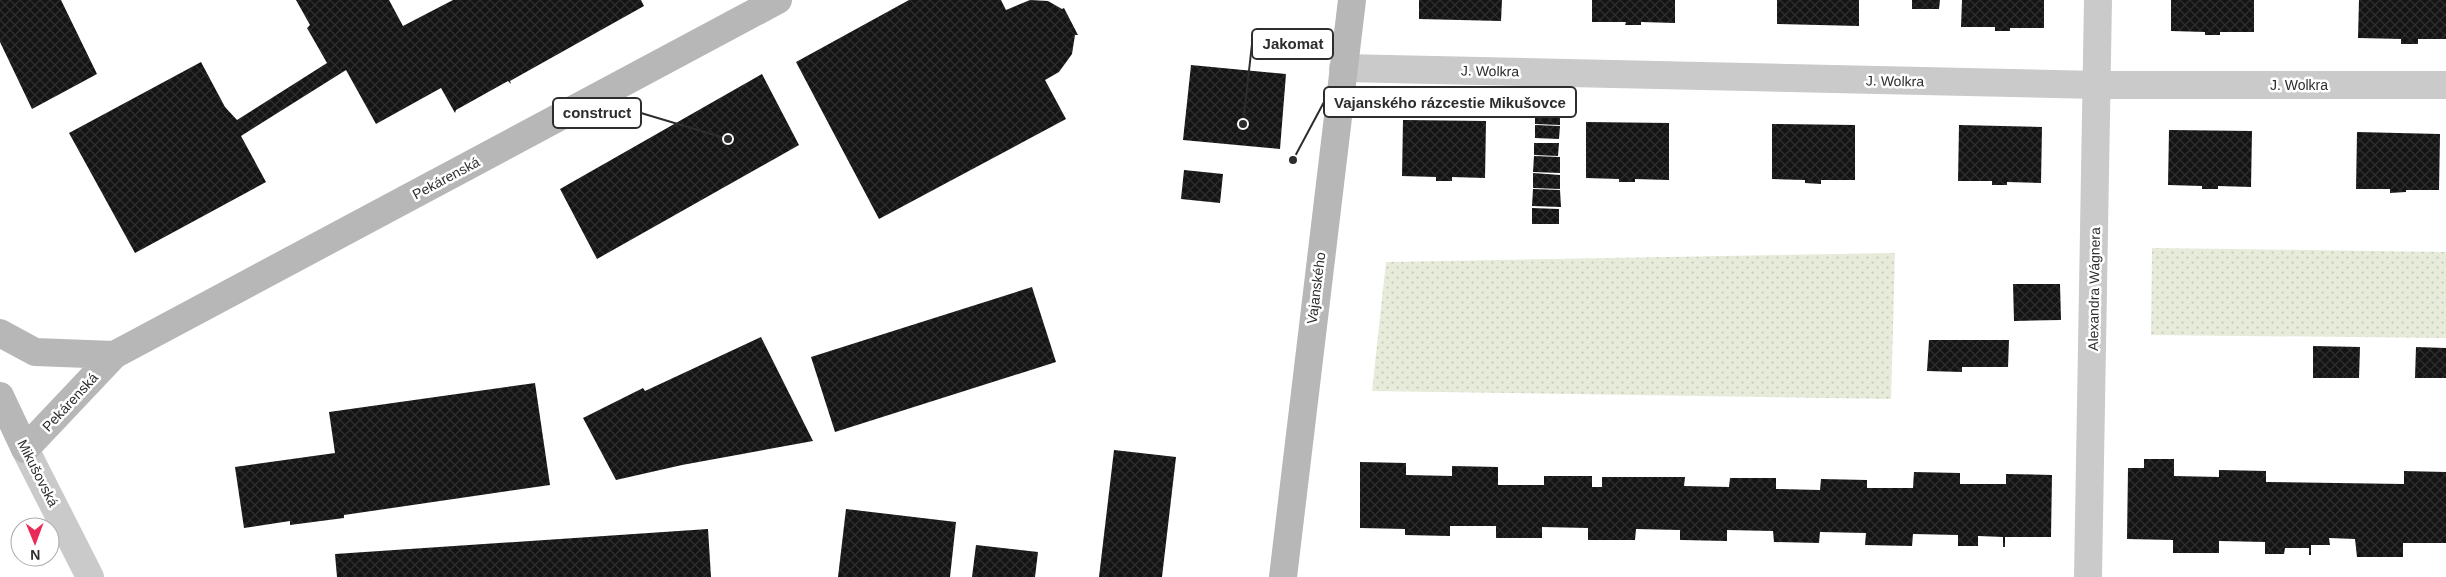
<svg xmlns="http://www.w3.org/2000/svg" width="2446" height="577" font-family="Helvetica,sans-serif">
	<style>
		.park { fill: url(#park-dots) }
		.building { fill: url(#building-cross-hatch) }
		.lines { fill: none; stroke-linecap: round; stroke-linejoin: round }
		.street { stroke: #cacaca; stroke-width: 28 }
		.secondary { stroke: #b7b7b7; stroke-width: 28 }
		.labels { text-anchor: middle; stroke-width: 5; stroke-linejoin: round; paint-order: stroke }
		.street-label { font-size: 14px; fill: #2d2d2d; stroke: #fff }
		.leader { fill: none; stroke: #2d2d2d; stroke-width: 2 }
		.callout-dot { fill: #2d2d2d; stroke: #fff; stroke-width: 2 }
		.callout { fill: #fff; stroke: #2d2d2d; stroke-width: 2 }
		.callout-label { font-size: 15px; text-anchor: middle; font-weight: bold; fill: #2d2d2d }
	</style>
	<defs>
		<pattern id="park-dots" width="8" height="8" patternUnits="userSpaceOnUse" patternTransform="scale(1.25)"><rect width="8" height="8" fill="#e6ebda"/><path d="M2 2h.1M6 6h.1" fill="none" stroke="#c6cabb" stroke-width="1.8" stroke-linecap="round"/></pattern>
		<pattern id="building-cross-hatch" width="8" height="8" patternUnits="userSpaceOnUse" patternTransform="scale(1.25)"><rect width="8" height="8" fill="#141414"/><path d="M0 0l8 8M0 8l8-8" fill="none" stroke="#2e2e2e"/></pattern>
	</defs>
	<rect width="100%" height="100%" fill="#fff"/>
	<!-- park -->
	<path class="park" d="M2152 248 2446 252V338L2151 335Z
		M1895 253 1891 399 1372 391 1386 262Z"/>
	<!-- building -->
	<path class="building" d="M0 0H61L97 74 32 109 0 42Z
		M296 0H389L403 26 453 0H641L644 6 510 81 511 84 508 81 456 110 455 113 441 88 376 124 346 70 241 136 266 182 135 253 69 133 201 62 225 107 237 120 327 63 307 28 310 25Z
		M909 0H1001L1006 10 1030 0 1048 1 1062 9 1064 8 1078 35H1075L1072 54 1059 72 1045 80 1066 119 879 219 796 62Z
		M1419 0H1502L1501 21 1419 19Z
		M1592 0H1675V23L1641 22V25H1625L1626 22H1592Z
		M1777 0H1859V26L1777 24Z
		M1912 0H1940L1939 9H1912Z
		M1962 0H2044V28H2010V31H1995V27H1961Z
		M2171 0H2254V32H2220V35H2205V32L2171 31Z
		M2359 0H2446V39H2418V44H2401V39L2358 38Z
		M1191 65 1286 74 1280 149 1183 140Z
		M762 74 799 145 597 259 560 189Z
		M1535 109 1560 110V125L1535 124Z
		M1403 120 1486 121 1485 178 1452 177V181H1436V177L1402 176Z
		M1586 122 1669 123V180L1635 179V182H1619V179L1586 178Z
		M1772 124 1855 125V180H1821V184L1805 183V180L1772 179Z
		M1535 125 1560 126 1559 139 1535 138Z
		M1959 125 2042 127 2041 183 2007 182V185H1992V181H1958Z
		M2169 130 2252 131 2251 187 2218 186V189H2202V186L2168 185Z
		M2357 132 2440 134 2439 190H2406V192L2390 193V189H2356Z
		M1534 143H1559L1558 156 1534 155Z
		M1534 156 1560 157V173L1533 172Z
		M1184 170 1223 174 1220 203 1181 199Z
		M1533 173 1560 175V189L1533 188Z
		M1533 189 1560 190 1561 207 1532 206Z
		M1532 208 1559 209V224H1532Z
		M2013 284H2060L2061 320 2014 321Z
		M1032 287 1056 362 835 432 811 357Z
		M761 337 813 441 682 465 616 480 583 418 643 388 645 391Z
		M1929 340H2009L2008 367H1962V372L1927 371Z
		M2313 346 2360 347 2359 378H2313Z
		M2416 347 2446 348V378H2415Z
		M535 383 550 485 344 515V518L290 525V521L244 528 235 467 335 453 329 412Z
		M1114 450 1176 457 1162 577H1099Z
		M2144 459H2174V476L2219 477V470L2266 471V482L2404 484V471L2446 472V543H2403V557H2357L2355 539 2329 538 2330 545H2311V555H2309V548H2285L2284 554H2265V542L2219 541V553H2173V540L2127 539 2128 468H2144Z
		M1360 462 1406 463V475L1452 476V466L1498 467V485H1544V476H1592V487H1602V477H1685L1684 486 1729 487 1730 478H1776V489L1820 490 1821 479 1867 480V488H1913L1914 472 1960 473V484H2006V474L2052 475 2051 537H2005V547H2003V537L1978 536V546H1958V535L1913 534 1912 546 1865 545 1866 533 1820 532 1819 543 1774 542 1773 531 1727 530V541L1682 540H1680V530L1636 529 1635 540H1588V528L1542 527V538H1496V526H1450V536L1405 535V529L1360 528Z
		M846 509 956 522 950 577H838Z
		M708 529 711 577H337L335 554Z
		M976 545 1038 552 1035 577H972Z"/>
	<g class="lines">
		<!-- street -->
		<path class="street" d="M1343 68 2098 85H2446
			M25 449 90 577
			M2088 577 2098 0"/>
		<!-- secondary -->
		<path class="secondary" d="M0 333 35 352 114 355 778 0
			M0 396 25 449 114 355
			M1283 577 1352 0"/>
	</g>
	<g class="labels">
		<!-- street labels -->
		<g class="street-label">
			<text transform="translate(1490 71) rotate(1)" y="5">J. Wolkra</text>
			<text transform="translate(1895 81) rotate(1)" y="5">J. Wolkra</text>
			<text x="2299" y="90">J. Wolkra</text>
			<text transform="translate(446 178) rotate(-28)" y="5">Pekárenská</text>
			<text transform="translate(1316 288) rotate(-83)" y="5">Vajanského</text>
			<text transform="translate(2094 289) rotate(-89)" y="5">Alexandra Wágnera</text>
			<text transform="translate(70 402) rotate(-47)" y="5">Pekárenská</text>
			<text transform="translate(38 473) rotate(63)" y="5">Mikušovská</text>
		</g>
	</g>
	<!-- callouts -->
	<path class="leader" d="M1243 124L1252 44M1293 160L1324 102M728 139L641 113"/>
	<g class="callout-dot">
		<circle cx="1243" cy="124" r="5"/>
		<circle cx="1293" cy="160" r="5"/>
		<circle cx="728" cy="139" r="5"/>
	</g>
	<g class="callout">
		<rect x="1252" y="29" width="81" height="30" rx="5"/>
		<rect x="1324" y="87" width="252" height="30" rx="5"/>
		<rect x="553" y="98" width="88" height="30" rx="5"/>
	</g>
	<g class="callout-label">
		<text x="1293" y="49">Jakomat</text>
		<text x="1450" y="108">Vajanského rázcestie Mikušovce</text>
		<text x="597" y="118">construct</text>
	</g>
	<!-- north arrow -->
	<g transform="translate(35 542) rotate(179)"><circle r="24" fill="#ffffff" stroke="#ababab"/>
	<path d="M0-4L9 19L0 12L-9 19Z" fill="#ea2958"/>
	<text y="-8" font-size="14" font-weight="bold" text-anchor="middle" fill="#2d2d2d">N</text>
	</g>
</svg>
